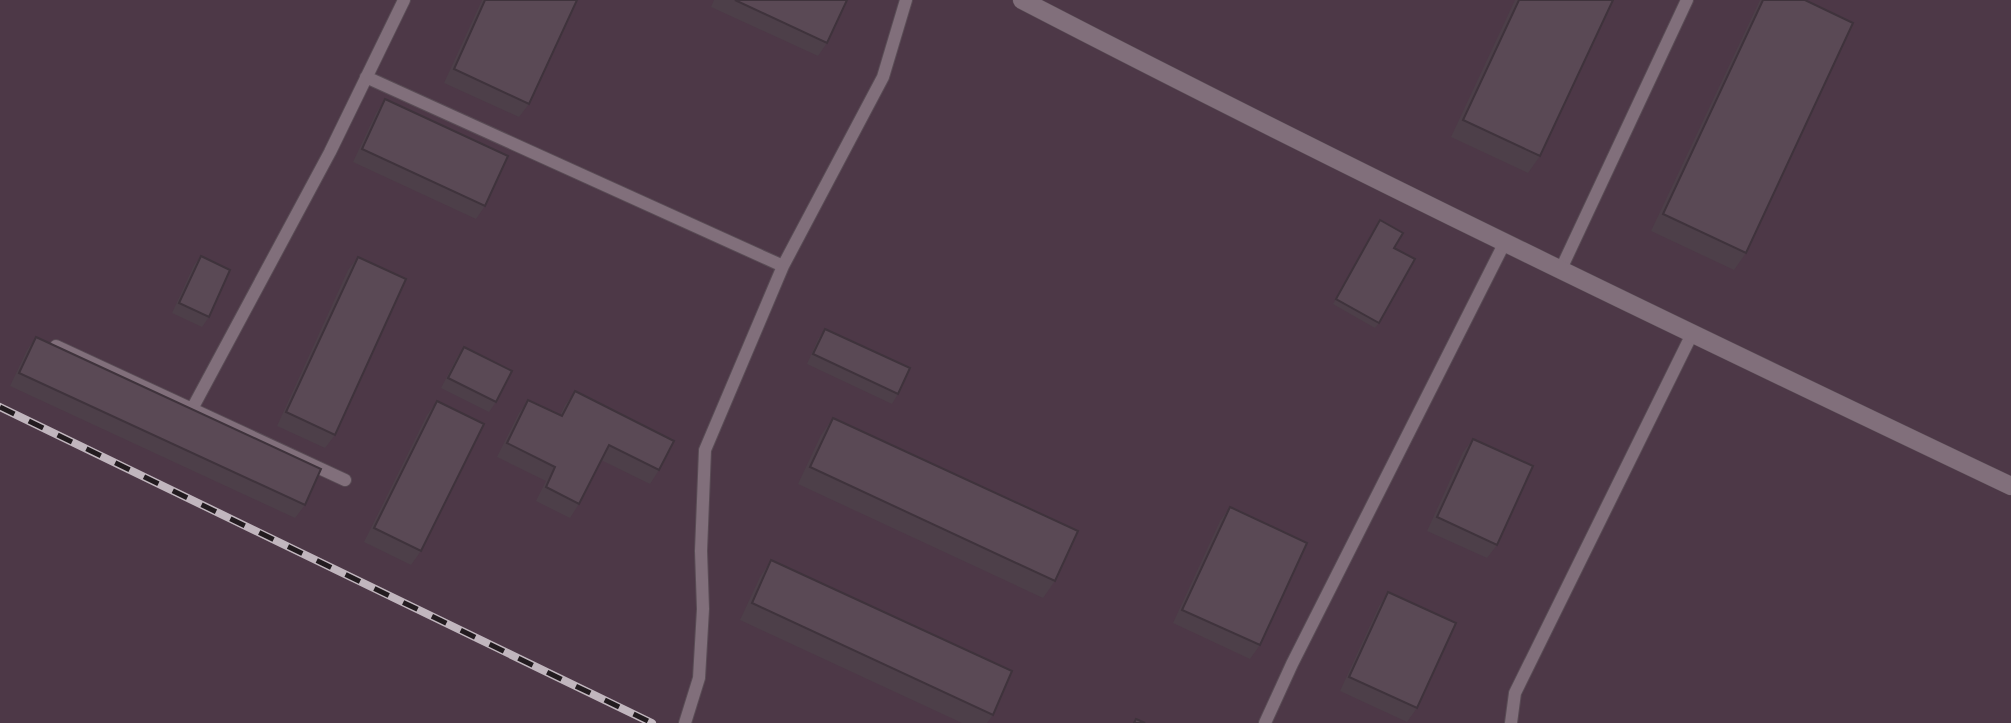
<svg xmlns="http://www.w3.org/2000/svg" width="2011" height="723" font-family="Roboto,sans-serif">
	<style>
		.built { fill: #4d3847 }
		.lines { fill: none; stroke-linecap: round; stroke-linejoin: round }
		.lane-casing { stroke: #594c55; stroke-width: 14 }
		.street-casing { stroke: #594c55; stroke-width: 19 }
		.lane { stroke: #816f7b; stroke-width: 12 }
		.street { stroke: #816f7b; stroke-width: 18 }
		.rail-casing { stroke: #c1b6be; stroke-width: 8 }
		.rail { stroke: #221b1f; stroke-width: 5; stroke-dasharray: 16; stroke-linecap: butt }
		.wall { fill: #4d3f49 }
		.building { fill: #5a4955; stroke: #3f333c; stroke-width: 2 }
	</style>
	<rect width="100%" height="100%" fill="#3f303b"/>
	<!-- built -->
	<path class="built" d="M0 0H2011V723H0Z"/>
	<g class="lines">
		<!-- lane casing -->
		<g class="lane-casing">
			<path id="lane" d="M366 77 783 266
				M1561 269 1687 0
				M56 346 345 480
				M192 409 330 152 404 0
				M685 723 699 678 703 609 701 551 705 450 783 266 883 77 906 0
				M1265 723 1292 664 1505 242
				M1511 723 1515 693 1692 334"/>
		</g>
		<!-- street casing -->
		<g class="street-casing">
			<path id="street" d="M1022 0C1348 169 1679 328 2011 486"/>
		</g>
		<!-- lane -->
		<use href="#lane" class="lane"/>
		<!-- street -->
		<use href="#street" class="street"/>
		<!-- rail casing -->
		<g class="rail-casing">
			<path id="rail" d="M0 407 652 723"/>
		</g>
		<!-- rail -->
		<use href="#rail" class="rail"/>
	</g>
	<!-- wall -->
	<path class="wall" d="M482 0H577L529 104 519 117 444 83Z
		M714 0H847L827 43 818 56 711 7Z
		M1515 0H1613L1540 156 1528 173 1451 137Z
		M1760 0H1805L1746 253 1734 270 1651 231Z
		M385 99 485 206 476 219 353 162 376 113Z
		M1380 220 1394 248 1379 323 1375 328 1333 304Z
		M201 256 209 317 202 327 172 313 194 265Z
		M358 257 335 435 325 448 277 426 348 270Z
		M825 329 898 394 892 404 807 364 818 339Z
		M36 337 305 505 295 518 10 386 27 350Z
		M464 347 496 402 489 412 441 388 457 357Z
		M575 391 659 470 650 484 601 460 579 504 570 518 536 501 546 481 497 457 519 413 528 400 560 415 565 405Z
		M437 401 421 551 411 565 364 542 427 415Z
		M833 418 1055 581 1043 598 798 484 821 435Z
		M1473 439 1497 545 1487 558 1427 531 1463 452Z
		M1230 507 1260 645 1250 659 1173 623 1220 521Z
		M771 560 993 715 987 723H962L740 620 760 577Z
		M1388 592 1417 708 1407 722 1340 691 1379 606Z"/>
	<!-- building -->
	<path class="building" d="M485 0H577L529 104 454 69Z
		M735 0H847L827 43Z
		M1519 0H1613L1540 156 1463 120Z
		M1763 0H1805L1853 23 1746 253 1663 214Z
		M385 99 508 156 485 206 362 149Z
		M1380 220 1403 233 1394 248 1415 259 1379 323 1336 299Z
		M201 256 230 270 209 317 179 303Z
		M358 257 406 279 335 435 286 412Z
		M825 329 910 368 898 394 813 354Z
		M36 337 321 469 305 505 19 373Z
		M464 347 512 371 496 402 448 378Z
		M575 391 674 441 659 470 609 445 579 504 546 487 555 467 507 443 528 400 562 416Z
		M437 401 484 424 421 551 374 528Z
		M833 418 1078 531 1055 581 810 467Z
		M1473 439 1533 466 1497 545 1437 517Z
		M1230 507 1307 543 1260 645 1182 610Z
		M771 560 1012 671 993 715 752 603Z
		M1388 592 1456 623 1417 708 1349 677Z
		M1136 719 1145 723H1134Z"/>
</svg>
